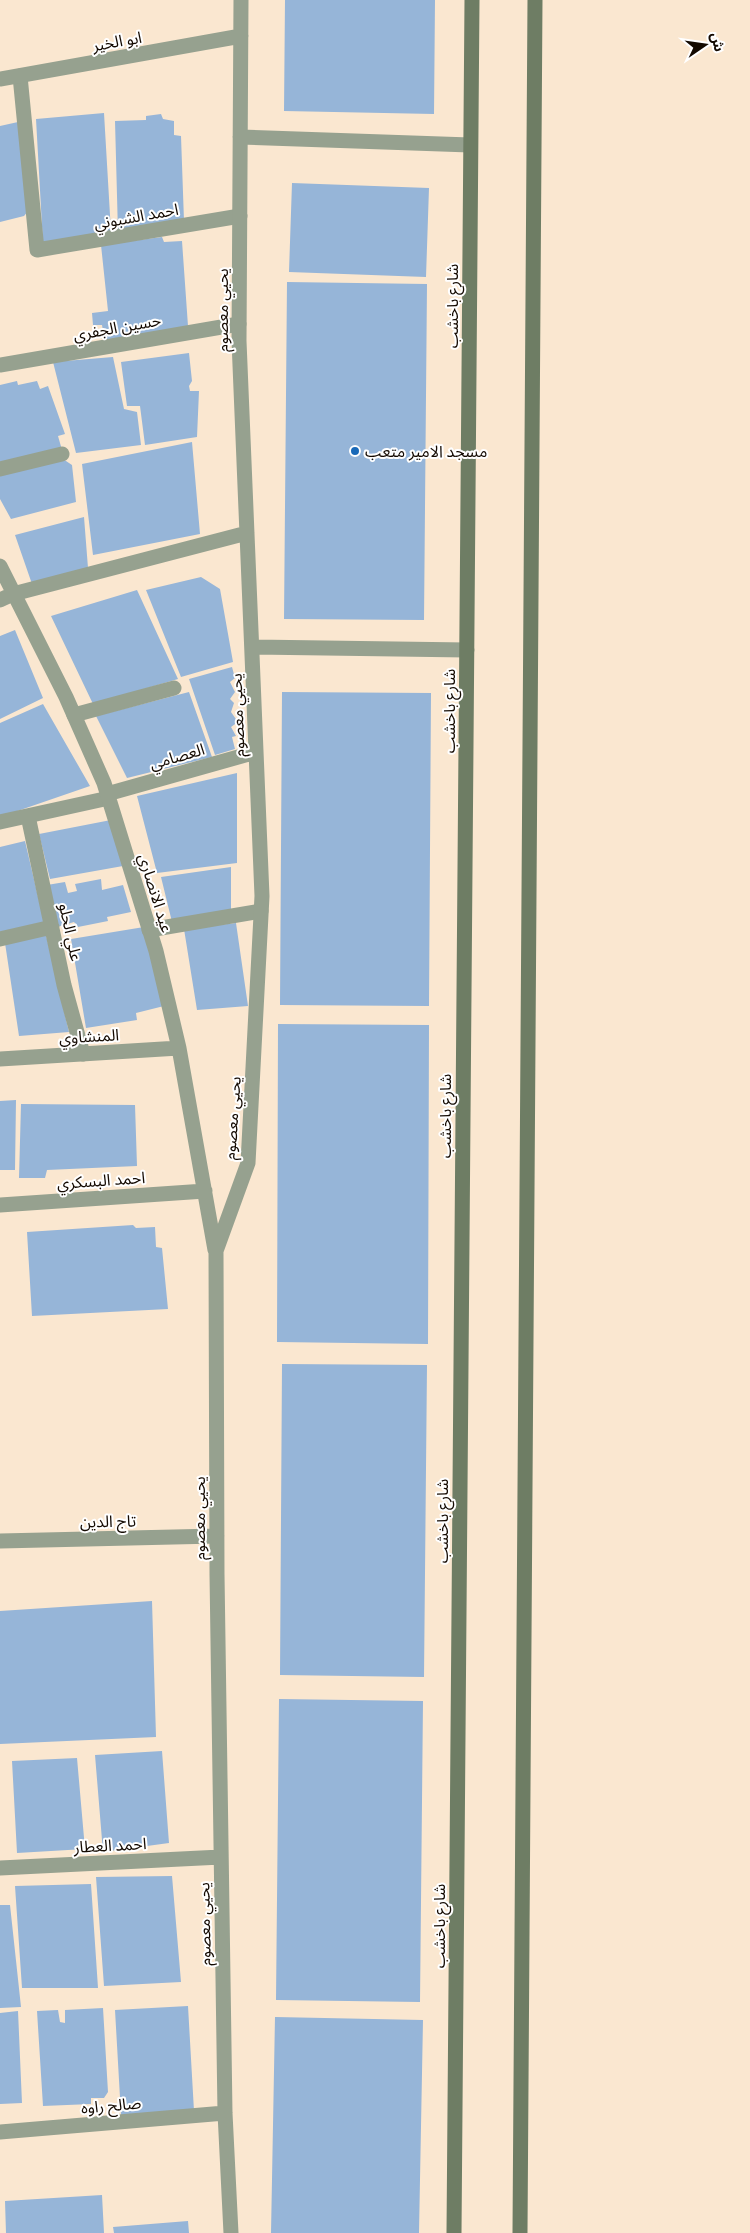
<svg xmlns="http://www.w3.org/2000/svg" width="750" height="2233" font-family="Karla,'Noto Sans Arabic',sans-serif">
	<style>
		.building { fill: #96b5d8 }
		.lines { fill: none; stroke-linecap: round; stroke-linejoin: round }
		.service { stroke: #96a18f; stroke-width: 15 }
		.minor { stroke: #96a18f; stroke-width: 15 }
		.secondary { stroke: #6e7d64; stroke-width: 15 }
		.poi-dot { fill: #1969b8; stroke: #fff; stroke-width: 2 }
		.labels { text-anchor: middle; stroke-width: 4; stroke-linejoin: round; paint-order: stroke }
		.street-label { font-size: 16px; fill: #130900; stroke: #fff }
		.poi-label { font-size: 16px; fill: #130900; stroke: #fff; text-anchor: start }
	</style>
	<rect width="100%" height="100%" fill="#fae7d0"/>
	<!-- building -->
	<path class="building" d="M285 0H435L434 114 284 111Z
		M104 113 111 232 43 244 36 119Z
		M161 114 163 119 174 121V135L181 136 184 221 118 233 115 121 146 120V116Z
		M18 122 29 210 24 216 0 222V126Z
		M292 183 429 188 426 277 289 272Z
		M162 237 164 242 182 241 188 326 105 342 102 325H93L92 313 108 311 101 245Z
		M287 282 427 284 424 620 284 619Z
		M189 353 192 381 189 386 190 391H199L197 437 145 445 140 406H127L121 362Z
		M113 357 124 409 137 412 141 445 76 453 53 362Z
		M17 381 18 385 37 381 40 389 48 386 65 434 58 436 62 450 0 464V385Z
		M192 442 200 534 93 555 82 464Z
		M63 459 72 465 76 502 11 519 0 499V474Z
		M84 517 88 568 32 584 15 535Z
		M201 577 220 589 233 662 181 677 146 590Z
		M137 590 178 679 93 704 51 616Z
		M15 630 43 698 0 719V636Z
		M232 667 235 678 230 682 235 692 230 699 234 703 231 712 238 722 231 727 236 736 232 737 235 749 215 755 189 679Z
		M189 692 212 757 127 778 96 716Z
		M282 692 431 693 429 1006 280 1005Z
		M43 704 90 786 0 817V723Z
		M237 773V863L157 873 137 796Z
		M111 820 123 866 50 879 39 834Z
		M25 841 44 922 0 932V847Z
		M231 867V912L172 922 161 877Z
		M101 879 102 890 123 885 131 912 107 917 108 921 78 927 74 922 57 927 47 885 65 882 68 893 77 891 75 884Z
		M236 923 248 1006 197 1010 184 929Z
		M144 927 164 1006 136 1013 137 1020 86 1028 71 939Z
		M46 935 69 1032 19 1036 5 943Z
		M278 1024 429 1025 428 1344 277 1342Z
		M16 1100 15 1170H0V1101Z
		M21 1104 135 1105 137 1166 47 1170 45 1178H19Z
		M133 1225 136 1228 155 1227 156 1247 162 1248 168 1309 32 1316 27 1232Z
		M282 1364 427 1365 424 1677 280 1675Z
		M152 1601 156 1737 0 1744V1611Z
		M279 1699 423 1701 420 2002 276 2000Z
		M162 1751 169 1843 103 1852 95 1755Z
		M77 1758 85 1849 17 1853 12 1761Z
		M172 1876 181 1982 104 1986 96 1877Z
		M91 1884 98 1988H22L15 1886Z
		M0 1905H10L21 2007 0 2008Z
		M188 2006 194 2111 121 2115 115 2010Z
		M103 2008 108 2092 104 2098H91V2104L43 2106 37 2011 58 2010 60 2022 65 2023V2010Z
		M18 2011 22 2103 0 2104V2013Z
		M275 2017 423 2020 419 2233H271Z
		M102 2195 104 2233H6L5 2201Z
		M188 2221 189 2233H114L113 2227Z"/>
	<g class="lines">
		<!-- service -->
		<path class="service" d="M20 76 37 250 240 216
			M0 365 239 324
			M0 469 62 454
			M74 715 174 688
			M28 816 64 985 83 1054
			M0 822 109 798
			M149 930 261 911
			M0 939 52 927"/>
		<!-- minor -->
		<path class="minor" d="M0 79 241 36
			M240 137 470 145
			M0 566 66 697 104 783 156 951 179 1048 215 1250
			M0 600 13 594 247 533
			M252 647 467 650
			M107 794 256 752
			M0 1059 179 1048
			M0 1205 205 1191
			M0 1541 217 1536
			M0 1868 221 1857
			M0 2132 225 2113
			M231 2233 225 2113 217 1574 216 1251 248 1163 262 896 239 341 241 0"/>
		<!-- secondary -->
		<path class="secondary" d="M454 2233 472 0
			M520 2233 535 0"/>
	</g>
	<!-- markers -->
	<circle class="poi-dot" cx="355" cy="451" r="5"/>
	<g class="labels">
		<!-- street labels -->
		<g class="street-label">
			<text transform="translate(117 41) rotate(-10)" y="6">ابو الخير</text>
			<text transform="translate(136 216) rotate(-10)" y="6">احمد الشبوني</text>
			<text transform="translate(452 306) rotate(-90)" y="6">شارع باخشب</text>
			<text transform="translate(222 310) rotate(-90)" y="6">يحيي معصوم</text>
			<text transform="translate(117 327) rotate(-10)" y="6">حسين الجفري</text>
			<text transform="translate(449 711) rotate(-90)" y="6">شارع باخشب</text>
			<text transform="translate(237 715) rotate(-92)" y="6">يحيي معصوم</text>
			<text transform="translate(177 756) rotate(-16)" y="6">العصامي</text>
			<text transform="translate(156 893) rotate(73)" y="6">عيد الانصاري</text>
			<text transform="translate(71 932) rotate(78)" y="6">علي الحلو</text>
			<text transform="translate(89 1036) rotate(-3)" y="6">المنشاوي</text>
			<text transform="translate(445 1116) rotate(-90)" y="6">شارع باخشب</text>
			<text transform="translate(232 1118) rotate(-86)" y="6">يحيي معصوم</text>
			<text transform="translate(101 1180) rotate(-4)" y="6">احمد البسكري</text>
			<text transform="translate(199 1518) rotate(-90)" y="6">يحيي معصوم</text>
			<text transform="translate(108 1521) rotate(-1)" y="6">تاج الدين</text>
			<text transform="translate(442 1521) rotate(-90)" y="6">شارع باخشب</text>
			<text transform="translate(110 1845) rotate(-3)" y="6">احمد العطار</text>
			<text transform="translate(204 1924) rotate(-91)" y="6">يحيي معصوم</text>
			<text transform="translate(439 1926) rotate(-90)" y="6">شارع باخشب</text>
			<text transform="translate(111 2105) rotate(-5)" y="6">صالح راوه</text>
		</g>
		<!-- poi labels -->
		<g class="poi-label">
			<text x="365" y="457">مسجد الامير متعب</text>
		</g>
	</g>
	<!-- north arrow -->
	<g transform="translate(705 45) rotate(77)" stroke="#ffffff" stroke-width="4" paint-order="stroke">
	<path d="M0-4L9 19L0 12L-9 19Z" fill="#130900"/>
	<text y="-8" font-size="14" font-weight="bold" text-anchor="middle" fill="#130900">ش</text>
	</g>
</svg>
